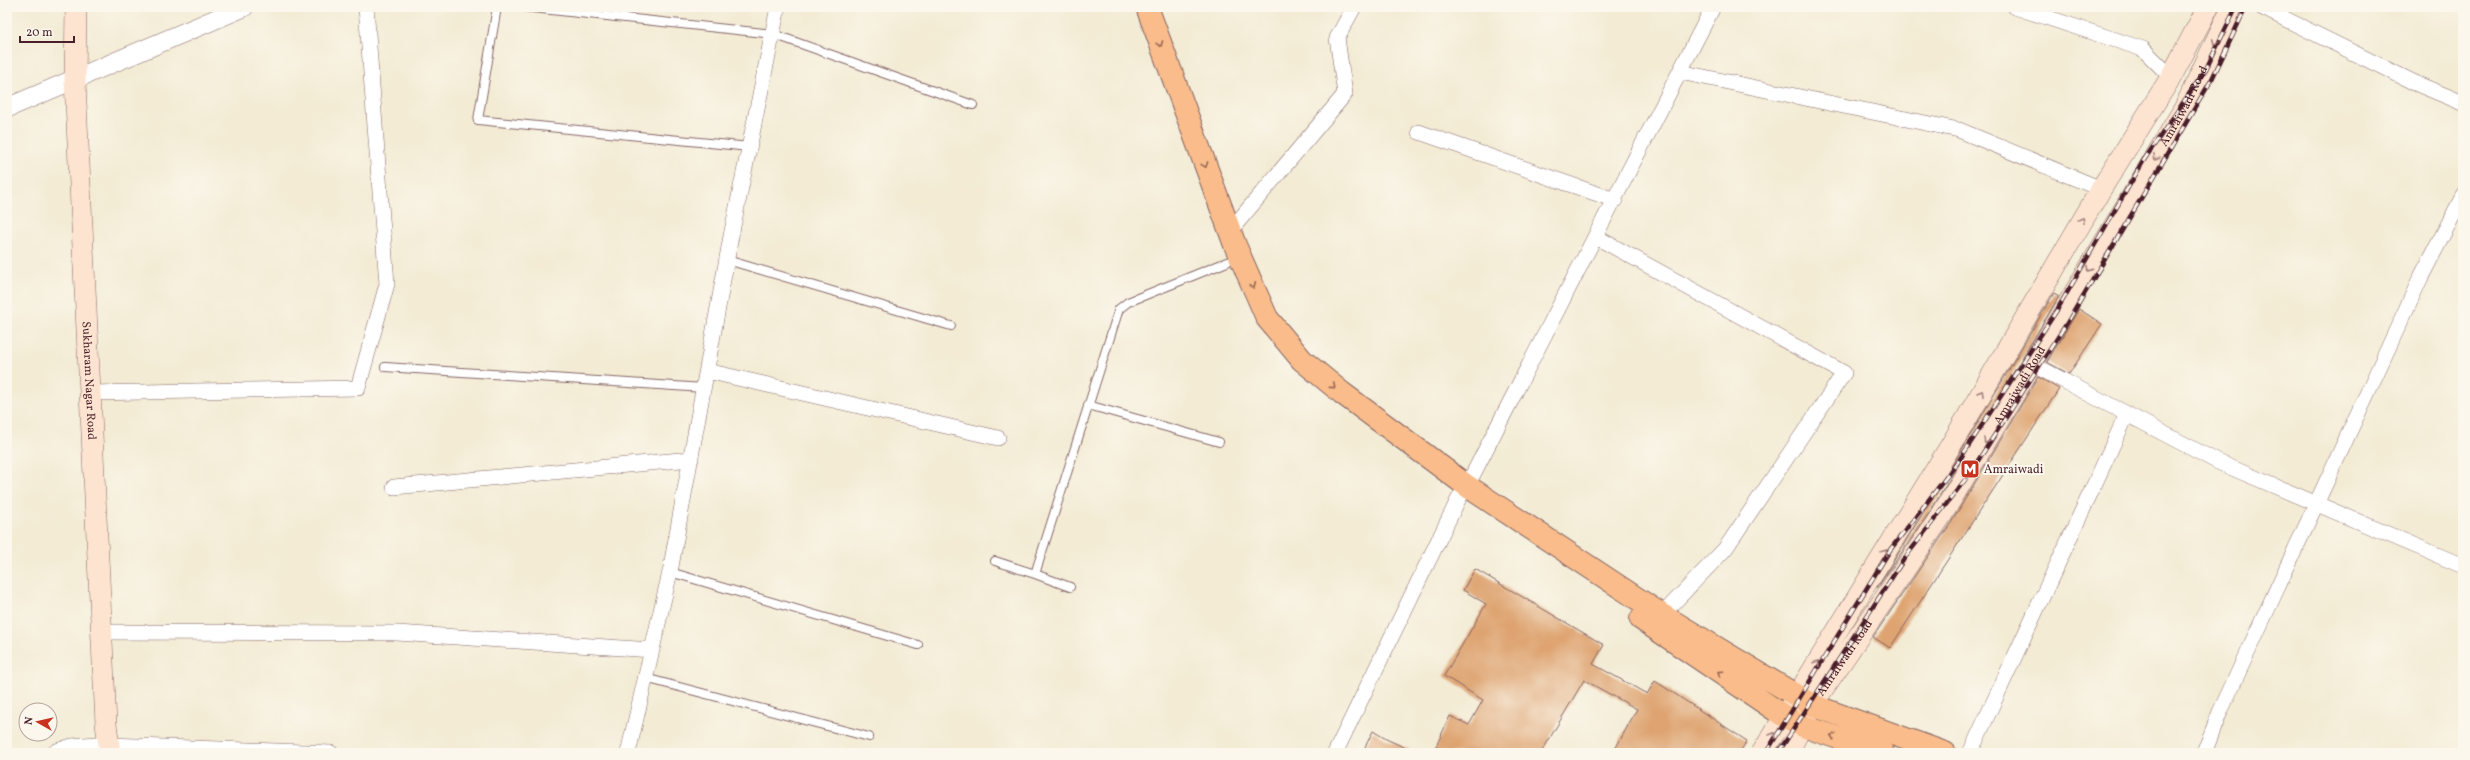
<svg xmlns="http://www.w3.org/2000/svg" width="2470" height="760" font-family="Vollkorn,serif">
	<style>
		.building { fill: #dea370 }
		.lines { fill: none; stroke-linecap: round; stroke-linejoin: round }
		.service-casing { stroke: #856666; stroke-width: 10 }
		.minor-casing { stroke: #856666; stroke-width: 16 }
		.tertiary-casing { stroke: #856666; stroke-width: 20 }
		.secondary-casing { stroke: #856666; stroke-width: 22 }
		.primary-casing { stroke: #856666; stroke-width: 24 }
		.service { stroke: #fff; stroke-width: 8 }
		.minor { stroke: #fff; stroke-width: 15 }
		.tertiary { stroke: #fff; stroke-width: 19 }
		.secondary { stroke: #fde4d0; stroke-width: 21 }
		.primary { stroke: #f9bc8a; stroke-width: 22 }
		.rail-casing { stroke: #4a1f2b; stroke-width: 4.5 }
		.rail { stroke: #fbf7ec; stroke-width: 3; stroke-dasharray: 9; stroke-linecap: butt }
		.oneway { stroke: #a4827e }
		.oneway2 { stroke: #996656 }
		.labels { text-anchor: middle; stroke-width: 4; stroke-linejoin: round; paint-order: stroke }
		.street-label { font-size: 12px; fill: #4a1f2b; stroke: #fbf7ec }
		.poi-label { font-size: 12px; fill: #4a1f2b; stroke: #fbf7ec; text-anchor: start }
	</style>
	<rect width="100%" height="100%" fill="#fbf7ec"/>
	<filter id="ink" filterUnits="userSpaceOnUse"><feTurbulence type="fractalNoise" baseFrequency=".025" numOctaves="2"/><feDisplacementMap in="SourceGraphic" scale="8" xChannelSelector="R" yChannelSelector="G"/><feConvolveMatrix kernelMatrix="1 2 1 2 8 2 1 2 1" color-interpolation-filters="sRGB"/></filter>
	<filter id="wash" filterUnits="userSpaceOnUse"><feTurbulence type="fractalNoise" baseFrequency=".012" numOctaves="4" result="noise"/><feDisplacementMap in="SourceGraphic" scale="16" xChannelSelector="R" yChannelSelector="G"/><feGaussianBlur stdDeviation="0.9" result="paint"/><feColorMatrix in="noise" values="0 0 0 0 0 0 0 0 0 0 0 0 0 0 0 0 0 1.4 0 .05"/><feComposite in="paint" operator="in"/></filter>
	<g filter="url(#wash)">
		<rect width="100%" height="100%" fill="#f3ebd4"/>
		<g id="blocks">
			<!-- building -->
			<path class="building" d="M2054 293 2059 296 2046 318 1931 510 1877 588 1961 451Z
				M2079 309 2102 324 2069 374 2047 362Z
				M2038 377 2059 389 1890 648 1873 637 1951 523Z
				M1475 569 1604 645 1593 664 1647 694 1655 681 1747 741 1739 753H1613L1637 709 1584 680 1541 753H1433L1450 716 1469 725 1483 700 1444 676 1486 604 1463 590Z
				M1373 731 1386 739 1417 753H1362Z"/>
		</g>
	</g>
	<g filter="url(#ink)">
		<use href="#blocks" fill-opacity="0" stroke="#856666" stroke-width="1"/>
		<g class="lines">
			<!-- service casing -->
			<g class="service-casing">
				<path id="service" d="M497 7 478 120 750 147
					M523 7 773 34 973 105
					M727 260 951 326
					M385 367 704 388
					M1088 405 1219 442
					M995 561 1035 574
					M670 572 918 645
					M1070 587 1035 574 1119 309 1128 302 1227 262
					M645 678 869 737"/>
			</g>
			<!-- minor casing -->
			<g class="minor-casing">
				<path id="minor" d="M2015 7 2143 49 2171 77
					M2261 7 2415 83 2463 103
					M1680 72 1959 130 2101 189
					M1419 132 1615 200
					M1230 231 1345 94 1337 38 1354 7
					M1596 237 1844 373 1725 549 1662 615
					M2032 364 2218 462 2463 566
					M707 371 998 438
					M90 393 358 388 387 284 366 7
					M394 487 691 459
					M101 632 397 633 652 650
					M109 745 331 753
					M628 753 670 572 731 236 778 7
					M1335 753 1459 498 1467 486 1713 7
					M1970 753 2127 414
					M2204 753 2220 712 2421 277 2463 196"/>
			</g>
			<!-- tertiary casing -->
			<g class="tertiary-casing">
				<path id="tertiary" d="M7 108 244 7
					M57 753 72 748 109 745"/>
			</g>
			<!-- secondary casing -->
			<g class="secondary-casing">
				<g id="secondary">
					<path id="s1" d="M76 7 75 81 106 724 110 753"/>
					<path d="M1762 753 1951 445 2101 189 2171 77 2208 7"/>
					<path id="s2" d="M1788 753 1812 705 1941 516 2056 324 2185 107 2232 7"/>
				</g>
			</g>
			<!-- primary casing -->
			<g class="primary-casing">
				<path id="primary" d="M1147 7 1235 245 1267 318 1302 360 1342 393 1467 486 1662 615 1812 705 1945 753
					M1641 619 1784 716 1803 726 1883 753"/>
			</g>
			<!-- service -->
			<use href="#service" class="service"/>
			<!-- minor -->
			<use href="#minor" class="minor"/>
			<!-- tertiary -->
			<use href="#tertiary" class="tertiary"/>
			<!-- secondary -->
			<use href="#secondary" class="secondary"/>
			<!-- primary -->
			<use href="#primary" class="primary"/>
			<!-- rail casing -->
			<g class="rail-casing">
				<path id="rail" d="M1766 753 1890 550 1958 462 2057 310 2144 160 2206 69 2236 7
					M1778 753 1904 559 1968 476 2067 323 2212 79 2246 7"/>
			</g>
			<!-- rail -->
			<use href="#rail" class="rail"/>
		</g>
		<!-- one-way arrows -->
		<defs><path id="oneway-chevron" d="M-2-3.5L2.5 0L-2 3.5" fill="none" stroke-width="1.6" stroke-linecap="round" stroke-linejoin="round"/></defs>
		<g class="oneway">
			<use href="#oneway-chevron" transform="translate(2215 42) rotate(115)"/>
			<use href="#oneway-chevron" transform="translate(2156 158) rotate(121)"/>
			<use href="#oneway-chevron" transform="translate(2082 220) rotate(-60)"/>
			<use href="#oneway-chevron" transform="translate(2089 269) rotate(121)"/>
			<use href="#oneway-chevron" transform="translate(1981 393) rotate(-60)"/>
			<use href="#oneway-chevron" transform="translate(1986 441) rotate(121)"/>
			<use href="#oneway-chevron" transform="translate(1885 552) rotate(-58)"/>
			<use href="#oneway-chevron" transform="translate(1817 663) rotate(-58)"/>
			<use href="#oneway-chevron" transform="translate(1773 735) rotate(-59)"/>
		</g>
		<g class="oneway2">
			<use href="#oneway-chevron" transform="translate(1160 44) rotate(70)"/>
			<use href="#oneway-chevron" transform="translate(1205 165) rotate(70)"/>
			<use href="#oneway-chevron" transform="translate(1253 286) rotate(66)"/>
			<use href="#oneway-chevron" transform="translate(1333 386) rotate(40)"/>
			<use href="#oneway-chevron" transform="translate(1720 673) rotate(-146)"/>
			<use href="#oneway-chevron" transform="translate(1833 736) rotate(-161)"/>
		</g>
	</g>
	<!-- icons -->
	<defs>
		<g id="metro-square" transform="scale(1)"><rect x="-9" y="-9" width="18" height="18" rx="4" fill="#c8321e" stroke="#fbf7ec"/><path d="M-5.5 5V-5H-3L0 0L3-5H5.5V5H3V-.5L0 4L-3-.5V5Z" fill="#fff"/></g>
	</defs>
	<g fill-rule="evenodd">
		<use href="#metro-square" x="1970" y="469"/>
	</g>
	<g class="labels">
		<!-- street labels -->
		<g class="street-label">
			<text dy="4" stroke="none"><textPath href="#s2" startOffset="759">Amraiwadi Road</textPath></text>
			<text dy="4" stroke="none"><textPath href="#s1" startOffset="374">Sukharam Nagar Road</textPath></text>
			<text dy="4" stroke="none"><textPath href="#s2" startOffset="435">Amraiwadi Road</textPath></text>
			<text dy="4" stroke="none"><textPath href="#s2" startOffset="111">Amraiwadi Road</textPath></text>
		</g>
		<!-- poi labels -->
		<g class="poi-label">
			<text x="1984" y="473">Amraiwadi</text>
		</g>
	</g>
	<!-- margin -->
	<rect width="2470" height="760" fill="none" stroke="#fbf7ec" stroke-width="24"/>
	<!-- north arrow -->
	<g transform="translate(38 722) rotate(278)"><circle r="19" fill="#fbf7ec" stroke="#b4a19f"/>
	<path d="M0-3L7 15L0 10L-7 15Z" fill="#c8321e"/>
	<text y="-6" font-size="11" font-weight="bold" text-anchor="middle" fill="#4a1f2b">N</text>
	</g>
	<!-- scale -->
	<path d="M20 36v6h54v-6" fill="none" stroke="#4a1f2b" stroke-width="2"/>
	<text x="26" y="36" font-size="12" fill="#4a1f2b" stroke="#fbf7ec" stroke-width="3" paint-order="stroke">20 m</text>
</svg>
